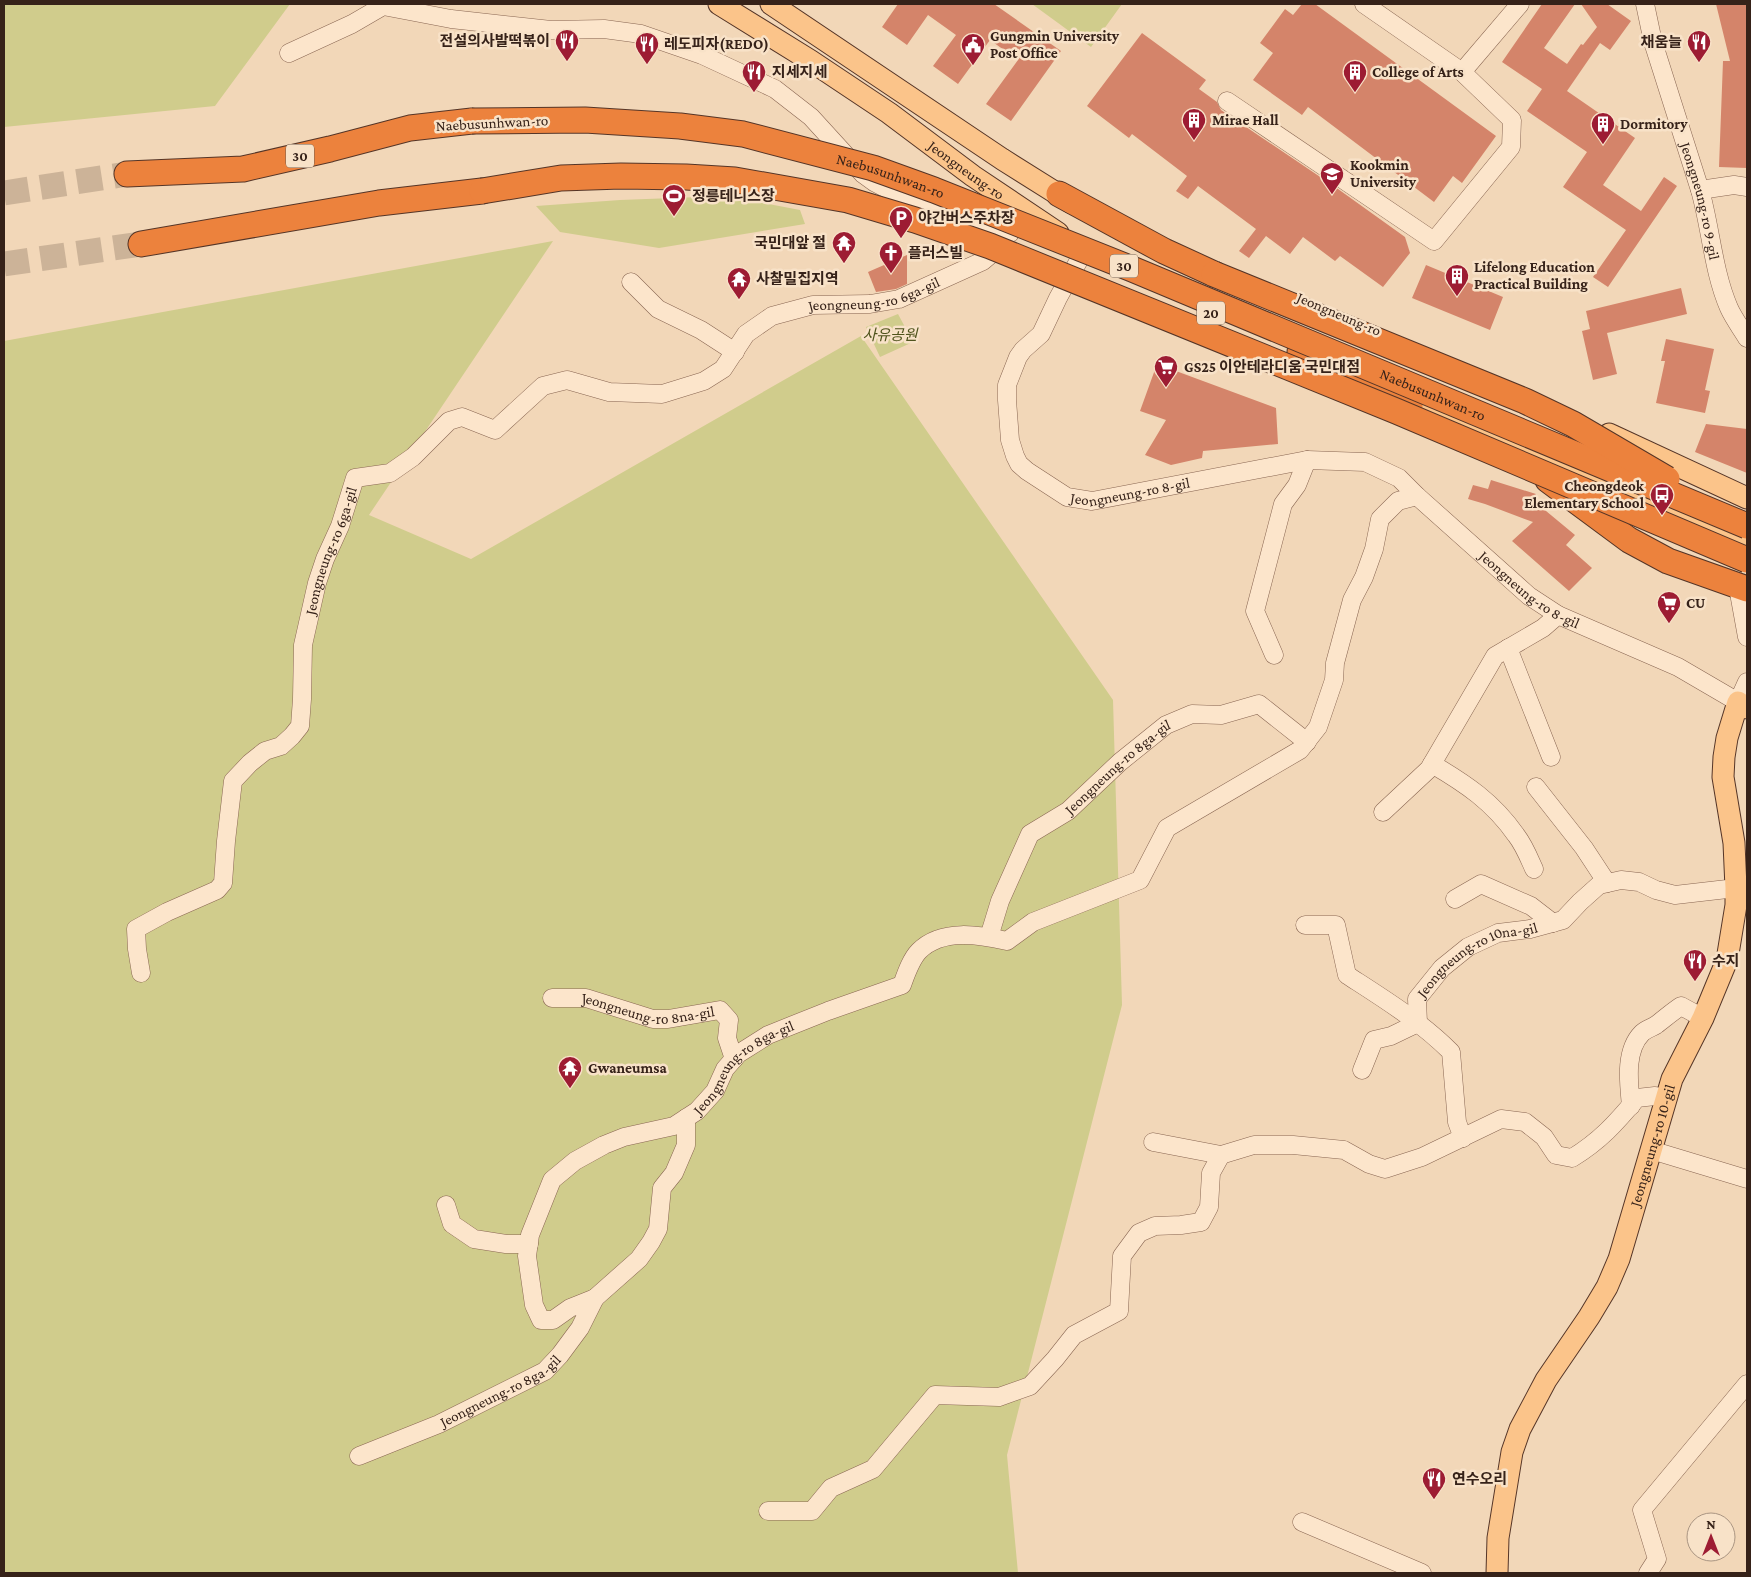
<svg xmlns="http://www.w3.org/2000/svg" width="1751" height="1577" font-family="'Crimson Pro','Noto Sans KR',serif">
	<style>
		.green { fill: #d0cc8c }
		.building { fill: #d4846a }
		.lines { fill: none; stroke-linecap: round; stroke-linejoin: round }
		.highway-tunnel { stroke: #ccb398; stroke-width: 25; stroke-dasharray: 25 12; stroke-linecap: butt }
		.minor-casing { stroke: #896652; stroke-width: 19 }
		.major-casing { stroke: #553527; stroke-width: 23 }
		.highway-casing { stroke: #553527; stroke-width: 27 }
		.minor { stroke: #fce5cb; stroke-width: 18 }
		.major { stroke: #fbc48a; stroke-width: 21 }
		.highway { stroke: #ec823d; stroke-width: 25 }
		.highway-bridge-casing { stroke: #553527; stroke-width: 27; stroke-linecap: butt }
		.highway-bridge { stroke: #ec823d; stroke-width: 25 }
		.labels { text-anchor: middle; stroke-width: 5; stroke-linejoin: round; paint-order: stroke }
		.shield { fill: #f8e2c8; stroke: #705c4e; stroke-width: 1 }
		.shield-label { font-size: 14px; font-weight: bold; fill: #362219 }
		.poi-label { font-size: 15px; font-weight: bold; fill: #362219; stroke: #f8e2c8; text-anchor: start }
		.street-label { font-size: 15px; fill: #362219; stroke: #f8e2c8 }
		.park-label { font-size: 15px; font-style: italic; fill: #50541d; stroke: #f8e2c8 }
	</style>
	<rect width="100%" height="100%" fill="#f2d7b8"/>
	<!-- green -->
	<path class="green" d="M4 4H290L215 106 4 127Z
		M1032 4H1122L1091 47Z
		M726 196 800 210 805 224 659 248 560 232 536 206 620 200Z
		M553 241 369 515 471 559 861 336 1113 700 1122 1005 1007 1455 1018 1573H4V341Z
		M898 314 913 342 880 357 866 327Z"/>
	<!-- building -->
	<path class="building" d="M898 4H994L1061 51 1011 121 986 104 1018 60 990 40 958 84 933 66 956 35 928 15 907 45 882 27Z
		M1302 4H1315L1496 136 1462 183 1453 176 1434 202 1308 107 1302 115 1253 80 1273 53 1260 43 1285 9 1293 15Z
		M1542 4H1575L1544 48 1567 64 1581 44 1583 45 1597 27 1581 4H1607L1631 21 1610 50 1600 43 1567 91 1635 138 1603 185 1641 211 1664 177 1677 186 1608 287 1593 277 1626 230 1563 187 1587 152 1527 111 1542 89 1502 62Z
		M1716 4H1747V168L1719 167 1723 61H1730Z
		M1142 33 1206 80 1199 89 1217 102 1221 110 1338 189 1405 237 1410 253 1383 287 1340 256 1335 261 1303 237 1290 254 1266 236 1249 258 1239 251 1256 229 1198 186 1188 199 1176 191 1187 176 1132 134 1129 138 1087 106Z
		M907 255V284L896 289 876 292 868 272Z
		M1426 265 1503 297 1490 330 1412 298Z
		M1681 288 1687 314 1607 333 1617 374 1593 380 1582 331 1590 329 1586 311Z
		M1666 339 1714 349 1705 390 1710 391 1705 413 1656 403 1665 361H1661Z
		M1157 364 1276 408 1278 444 1203 451 1202 458 1171 465 1145 455 1166 420 1140 411Z
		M1706 424 1747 429V473L1695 452Z
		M1491 480 1536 494 1534 501 1575 535 1566 545 1592 568 1569 591 1512 541 1533 522 1485 504 1468 499 1473 485 1488 489Z"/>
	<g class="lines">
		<!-- highway-tunnel -->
		<path class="highway-tunnel" d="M4 193 127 174
			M4 264 141 244"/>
		<!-- minor casing -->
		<g class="minor-casing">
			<g id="minor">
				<path d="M1364 4 1462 72"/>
				<path id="s1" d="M1645 4 1653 42 1700 190C1711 229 1713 271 1729 308 1734 319 1741 328 1747 338"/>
				<path d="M289 53 352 24 383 6 451 19 551 30 604 29 641 34 702 55 775 89 811 117 863 174 874 182 891 191 1010 233"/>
				<path d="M1227 101 1434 241 1511 147 1512 120 1462 72 1520 4"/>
				<path d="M1700 190 1734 185 1747 187"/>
				<path id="s2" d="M1072 248 1084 251 1058 298 1041 334 1023 350 1018 357 1007 385V400L1010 440 1015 456 1019 464 1027 471 1067 497 1092 501 1307 460 1365 462 1399 478 1417 496 1529 596 1558 615 1678 667 1738 702 1747 682"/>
				<path d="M631 282 658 309 701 330 735 352"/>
				<path d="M1739 593 1747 637"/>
				<path d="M1508 648 1551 757"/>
				<path d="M1274 655 1255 611 1283 504 1297 485 1307 460"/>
				<path d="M1432 764C1466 784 1493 802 1516 835 1524 845 1529 858 1534 869"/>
				<path d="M1536 787 1584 848 1607 883"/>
				<path d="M1383 812 1429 769 1495 656 1543 628 1558 615"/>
				<path d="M1455 899 1481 884 1531 906 1553 923"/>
				<path d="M1305 925H1336L1347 975C1384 999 1420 1021 1451 1052L1457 1122 1463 1138"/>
				<path id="s3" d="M989 937 1000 901 1030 834 1068 811 1120 762 1166 725 1192 714 1221 715 1259 704 1307 742"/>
				<path id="s4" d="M141 973 137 949 136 929 167 912 217 890 223 883 226 841 233 781 250 763 265 751 281 746 292 736 300 726 302 699 303 645 317 583 325 559 340 526 355 478 390 473 413 457 449 421 462 417 495 430 543 386 567 380 609 392 662 394 704 381 723 369 746 334 772 316 813 305 870 304 899 299 983 261 1003 244"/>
				<path id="s5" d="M552 998H586L653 1019H668L720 1010 729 1020 727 1038 734 1059"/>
				<path id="s6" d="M1362 1070 1374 1040 1391 1036 1418 1023 1417 999 1442 968 1468 947 1498 933 1530 929 1563 920 1580 902 1599 885 1621 880 1639 882 1656 890 1675 895 1736 888"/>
				<path d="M1631 1106C1629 1084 1624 1051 1642 1033 1645 1030 1651 1028 1656 1025 1664 1019 1672 1012 1681 1006L1703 1018"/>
				<path d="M1153 1142 1221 1155"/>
				<path d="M1651 1150 1747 1179"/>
				<path d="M446 1205 452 1224 474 1239 506 1244H529"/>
				<path d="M595 1298 639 1259 651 1242 658 1229 662 1188 674 1173 686 1145V1118"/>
				<path id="s7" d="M359 1456 439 1424 545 1371 560 1355 580 1328 595 1298 570 1308 553 1320H541L534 1305 527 1256 530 1235 552 1180 575 1161 604 1145 624 1137 674 1126 697 1111 715 1091 725 1069 738 1054 768 1035 828 1011 902 985C906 974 911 959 919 951 942 928 980 935 1007 941L1033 922 1140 880 1167 828 1300 750 1318 727 1334 680 1335 663 1352 600 1364 577 1374 549 1380 519 1398 501 1417 496"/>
				<path d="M768 1511H812L831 1488 873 1469 935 1395 999 1397 1030 1386 1055 1359 1074 1335 1119 1311 1122 1256 1139 1233 1155 1226 1181 1225 1201 1222 1209 1207 1211 1173 1221 1155 1254 1145H1293L1344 1150 1369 1164 1385 1169 1422 1157 1501 1119 1525 1122 1544 1137 1556 1155 1572 1158C1600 1141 1616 1123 1637 1098L1655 1096 1666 1099"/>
				<path d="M1302 1522 1422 1573"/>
				<path d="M1648 1573 1657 1559 1642 1510 1747 1384"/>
			</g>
		</g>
		<!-- major casing -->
		<g class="major-casing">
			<g id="major">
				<path id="s8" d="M719 4 811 61 889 113 973 176 1058 233"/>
				<path d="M771 4 1002 159 1072 203"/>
				<path d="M1397 393 1747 543"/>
				<path d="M1609 434 1747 498"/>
				<path id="s9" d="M1497 1573 1498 1538 1512 1452 1520 1429 1546 1380 1589 1317 1607 1287 1619 1259 1672 1079 1703 1018 1727 960 1736 905V888L1734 843 1723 777 1724 757 1727 738 1738 702 1747 708"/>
			</g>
		</g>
		<!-- highway casing -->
		<g class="highway-casing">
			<path id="highway" d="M127 174 243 169 330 149 410 128 472 121
				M1059 194 1164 251 1214 274
				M141 244 379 203 482 191
				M1300 352 1410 406
				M1548 480 1629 540 1668 561 1747 589"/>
		</g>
		<!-- minor -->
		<use href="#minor" class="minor"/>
		<!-- major -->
		<use href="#major" class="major"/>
		<!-- highway -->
		<use href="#highway" class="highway"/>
		<!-- highway-bridge casing -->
		<g class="highway-bridge-casing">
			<g id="highway-bridge">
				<path id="s10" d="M472 121 585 120 680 126 743 134 873 168 934 190 1132 269 1747 526"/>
				<path d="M482 191 561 178 621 176 686 177 735 180 848 200 915 220 990 246 1396 411 1747 560"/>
				<path d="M1214 274 1525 401 1573 424 1667 479"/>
			</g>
		</g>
		<!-- highway-bridge -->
		<use href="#highway-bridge" class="highway-bridge"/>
	</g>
	<!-- icons -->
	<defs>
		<g id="restaurant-pin" transform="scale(1.25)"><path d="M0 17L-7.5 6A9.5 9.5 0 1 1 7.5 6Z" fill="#9d1c33" stroke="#f8e2c8"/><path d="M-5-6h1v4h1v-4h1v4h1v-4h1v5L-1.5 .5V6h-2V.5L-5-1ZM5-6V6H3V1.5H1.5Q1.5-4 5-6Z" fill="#fff"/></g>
		<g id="civic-pin" transform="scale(1.25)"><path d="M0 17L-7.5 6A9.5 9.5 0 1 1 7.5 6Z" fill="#9d1c33" stroke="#f8e2c8"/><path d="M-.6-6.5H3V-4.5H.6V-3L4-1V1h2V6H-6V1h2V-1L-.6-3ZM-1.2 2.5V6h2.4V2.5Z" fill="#fff"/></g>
		<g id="building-pin" transform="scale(1.25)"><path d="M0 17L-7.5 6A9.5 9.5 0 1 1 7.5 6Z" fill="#9d1c33" stroke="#f8e2c8"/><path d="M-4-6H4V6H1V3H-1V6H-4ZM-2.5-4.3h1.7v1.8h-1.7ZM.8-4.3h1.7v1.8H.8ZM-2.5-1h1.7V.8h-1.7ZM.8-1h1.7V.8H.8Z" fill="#fff"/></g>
		<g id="university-pin" transform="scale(1.25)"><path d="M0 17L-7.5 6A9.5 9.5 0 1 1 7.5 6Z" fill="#9d1c33" stroke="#f8e2c8"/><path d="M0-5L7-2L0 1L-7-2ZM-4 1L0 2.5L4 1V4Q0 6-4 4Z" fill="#fff"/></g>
		<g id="stadium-pin" transform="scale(1.25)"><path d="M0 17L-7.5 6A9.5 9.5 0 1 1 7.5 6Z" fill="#9d1c33" stroke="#f8e2c8"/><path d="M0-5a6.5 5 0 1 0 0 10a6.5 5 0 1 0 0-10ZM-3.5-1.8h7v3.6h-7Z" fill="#fff"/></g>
		<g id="parking-pin" transform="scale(1.25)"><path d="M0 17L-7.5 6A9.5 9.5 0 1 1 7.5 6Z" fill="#9d1c33" stroke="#f8e2c8"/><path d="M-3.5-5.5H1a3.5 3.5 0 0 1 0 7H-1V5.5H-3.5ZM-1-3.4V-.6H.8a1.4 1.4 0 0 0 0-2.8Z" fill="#fff"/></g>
		<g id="temple-pin" transform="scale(1.25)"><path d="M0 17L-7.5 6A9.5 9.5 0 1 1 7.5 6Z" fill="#9d1c33" stroke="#f8e2c8"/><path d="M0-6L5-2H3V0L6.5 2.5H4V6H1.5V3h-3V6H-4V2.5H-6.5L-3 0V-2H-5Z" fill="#fff"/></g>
		<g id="church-pin" transform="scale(1.25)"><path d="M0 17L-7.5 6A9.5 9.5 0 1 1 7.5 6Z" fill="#9d1c33" stroke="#f8e2c8"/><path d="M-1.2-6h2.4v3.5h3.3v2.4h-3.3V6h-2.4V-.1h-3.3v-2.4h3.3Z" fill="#fff"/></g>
		<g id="supermarket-pin" transform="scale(1.25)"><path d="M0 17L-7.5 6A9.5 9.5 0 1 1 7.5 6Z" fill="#9d1c33" stroke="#f8e2c8"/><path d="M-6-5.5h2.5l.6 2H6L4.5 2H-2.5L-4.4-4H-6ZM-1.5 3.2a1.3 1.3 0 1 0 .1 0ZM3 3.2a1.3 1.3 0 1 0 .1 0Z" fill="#fff"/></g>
		<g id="bus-pin" transform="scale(1.25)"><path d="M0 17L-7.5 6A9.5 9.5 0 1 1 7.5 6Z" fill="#9d1c33" stroke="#f8e2c8"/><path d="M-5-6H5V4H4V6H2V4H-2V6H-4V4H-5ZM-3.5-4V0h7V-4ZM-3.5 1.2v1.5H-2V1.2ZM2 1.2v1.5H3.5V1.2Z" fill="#fff"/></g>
	</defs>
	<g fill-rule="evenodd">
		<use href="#restaurant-pin" x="567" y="41"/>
		<use href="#restaurant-pin" x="1699" y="42"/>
		<use href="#restaurant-pin" x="647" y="44"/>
		<use href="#civic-pin" x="973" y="45"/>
		<use href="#restaurant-pin" x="754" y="72"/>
		<use href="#building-pin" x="1355" y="72"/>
		<use href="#building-pin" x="1194" y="120"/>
		<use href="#building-pin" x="1603" y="124"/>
		<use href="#university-pin" x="1332" y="174"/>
		<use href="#stadium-pin" x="674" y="196"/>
		<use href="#parking-pin" x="901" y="218"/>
		<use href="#temple-pin" x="844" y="243"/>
		<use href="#church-pin" x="891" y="253"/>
		<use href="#building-pin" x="1457" y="276"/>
		<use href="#temple-pin" x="739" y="279"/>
		<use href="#supermarket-pin" x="1166" y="367"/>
		<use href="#bus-pin" x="1662" y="495"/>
		<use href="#supermarket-pin" x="1669" y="603"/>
		<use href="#restaurant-pin" x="1695" y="961"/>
		<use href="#temple-pin" x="570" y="1068"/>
		<use href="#restaurant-pin" x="1434" y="1479"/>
	</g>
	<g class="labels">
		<!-- shield labels -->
		<g class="shield">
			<rect x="286" y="144.5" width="28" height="23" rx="4"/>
			<rect x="1110" y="254.5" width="28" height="23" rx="4"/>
			<rect x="1197" y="301.5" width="28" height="23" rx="4"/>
		</g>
		<g class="shield-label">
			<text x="300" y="161">30</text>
			<text x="1124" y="271">30</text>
			<text x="1211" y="318">20</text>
		</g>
		<!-- poi labels -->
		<g class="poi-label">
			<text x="990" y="41">Gungmin University<tspan x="990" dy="17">Post Office</tspan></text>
			<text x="550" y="46" text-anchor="end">전설의사발떡볶이</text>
			<text x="1682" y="47" text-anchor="end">채움늘</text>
			<text x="664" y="49">레도피자(REDO)</text>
			<text x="772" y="77">지세지세</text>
			<text x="1372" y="77">College of Arts</text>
			<text x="1212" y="125">Mirae Hall</text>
			<text x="1620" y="129">Dormitory</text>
			<text x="1350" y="170">Kookmin<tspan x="1350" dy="17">University</tspan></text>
			<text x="692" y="201">정릉테니스장</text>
			<text x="918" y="223">야간버스주차장</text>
			<text x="826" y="248" text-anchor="end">국민대앞 절</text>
			<text x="908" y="258">플러스빌</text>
			<text x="1474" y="272">Lifelong Education<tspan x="1474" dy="17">Practical Building</tspan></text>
			<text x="756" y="284">사찰밀집지역</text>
			<text x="1184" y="372">GS25 이안테라디움 국민대점</text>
			<text x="1644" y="491" text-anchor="end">Cheongdeok<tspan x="1644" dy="17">Elementary School</tspan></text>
			<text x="1686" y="608">CU</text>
			<text x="1712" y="966">수지</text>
			<text x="588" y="1073">Gwaneumsa</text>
			<text x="1452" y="1484">연수오리</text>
		</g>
		<!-- street labels -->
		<g class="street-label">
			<text transform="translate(492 123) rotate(-3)" y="5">Naebusunhwan-ro</text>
			<text dy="5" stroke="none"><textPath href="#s8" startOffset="298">Jeongneung-ro</textPath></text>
			<text dy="5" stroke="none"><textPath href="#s10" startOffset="425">Naebusunhwan-ro</textPath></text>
			<text dy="5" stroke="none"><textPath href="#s1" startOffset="205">Jeongneung-ro 9-gil</textPath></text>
			<text dy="5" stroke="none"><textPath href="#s4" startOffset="1186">Jeongneung-ro 6ga-gil</textPath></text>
			<text transform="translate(1339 314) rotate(23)" y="5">Jeongneung-ro</text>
			<text dy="5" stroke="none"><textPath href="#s10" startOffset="1010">Naebusunhwan-ro</textPath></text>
			<text dy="5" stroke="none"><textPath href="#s2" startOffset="372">Jeongneung-ro 8-gil</textPath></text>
			<text dy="5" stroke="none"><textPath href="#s4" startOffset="514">Jeongneung-ro 6ga-gil</textPath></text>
			<text dy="5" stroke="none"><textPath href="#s2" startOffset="820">Jeongneung-ro 8-gil</textPath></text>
			<text dy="5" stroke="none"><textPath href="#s3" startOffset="222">Jeongneung-ro 8ga-gil</textPath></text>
			<text dy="5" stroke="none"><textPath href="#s6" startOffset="179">Jeongneung-ro 10na-gil</textPath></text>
			<text dy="5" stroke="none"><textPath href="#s5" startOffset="98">Jeongneung-ro 8na-gil</textPath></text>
			<text dy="5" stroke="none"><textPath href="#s7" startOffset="729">Jeongneung-ro 8ga-gil</textPath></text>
			<text dy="5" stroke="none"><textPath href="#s9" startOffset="462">Jeongneung-ro 10-gil</textPath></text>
			<text dy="5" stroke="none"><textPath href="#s7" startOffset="156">Jeongneung-ro 8ga-gil</textPath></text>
		</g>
		<!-- park labels -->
		<g class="park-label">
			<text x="890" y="340">사유공원</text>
		</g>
	</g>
	<!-- border -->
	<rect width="1751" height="1577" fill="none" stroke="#362219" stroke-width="10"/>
	<!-- north arrow -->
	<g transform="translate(1711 1537)"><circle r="24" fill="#f8e2c8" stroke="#aa9582"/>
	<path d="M0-4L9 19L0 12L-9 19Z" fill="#9d1c33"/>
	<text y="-8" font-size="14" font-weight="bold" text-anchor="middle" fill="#362219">N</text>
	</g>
</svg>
